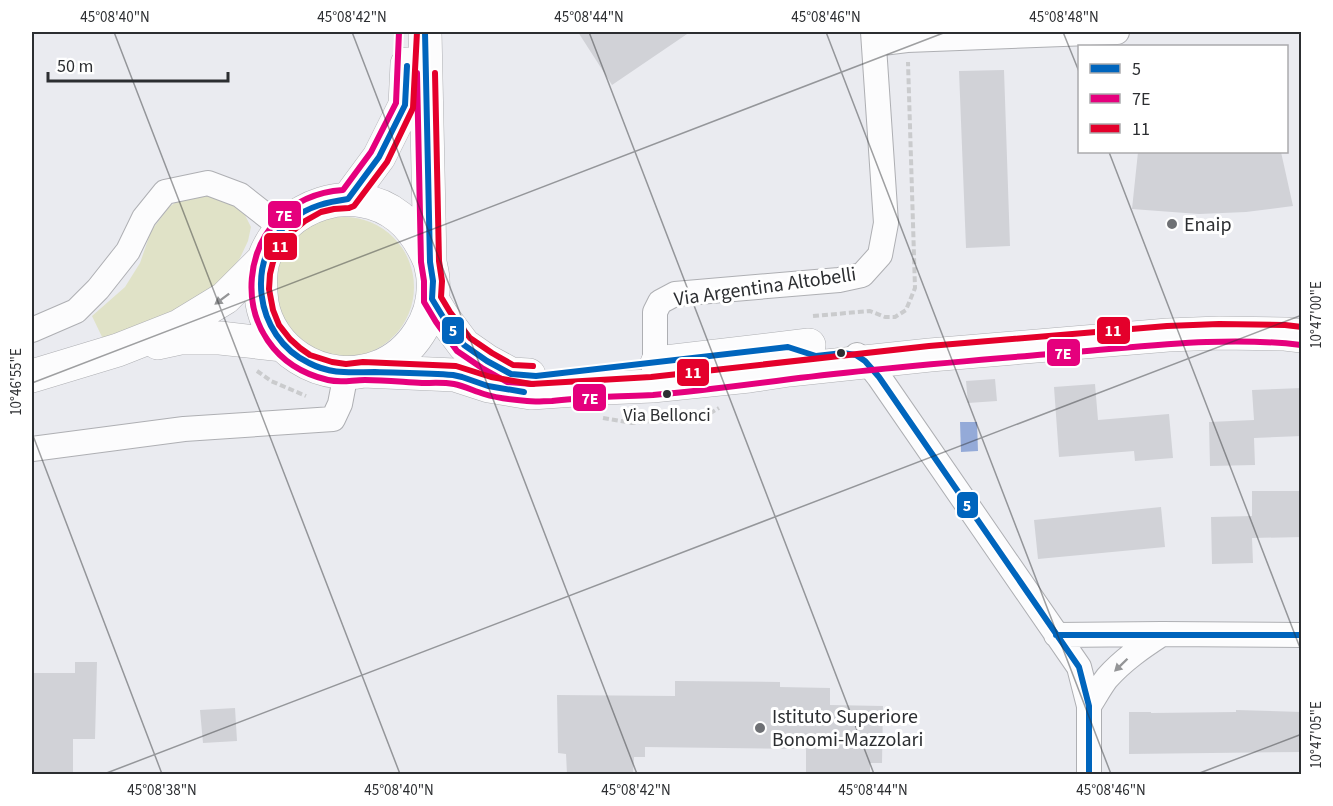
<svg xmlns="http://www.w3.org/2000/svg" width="1333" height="806" font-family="'Source Sans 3',sans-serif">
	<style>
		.green { fill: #e0e2c7 }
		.water { fill: #94aad8 }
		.building { fill: #d1d2d7 }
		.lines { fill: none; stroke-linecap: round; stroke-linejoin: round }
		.street-casing { stroke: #aeafb3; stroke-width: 26 }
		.secondary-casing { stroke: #aeafb3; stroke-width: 34 }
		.path { stroke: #cacbcd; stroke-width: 4; stroke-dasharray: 6 3; stroke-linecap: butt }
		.street { stroke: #fcfcfd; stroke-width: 24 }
		.secondary { stroke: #fcfcfd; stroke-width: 33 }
		.bus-1-casing { stroke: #fff; stroke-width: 10 }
		.bus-2-casing { stroke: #fff; stroke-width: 10 }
		.bus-3-casing { stroke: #fff; stroke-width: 10 }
		.bus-1 { stroke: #0065bd; stroke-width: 6 }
		.bus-2 { stroke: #e5007d; stroke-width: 6 }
		.bus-3 { stroke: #e4002b; stroke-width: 6 }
		.oneway { fill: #949597 }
		.ticks { fill: none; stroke: #2c2e31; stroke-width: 1.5; stroke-opacity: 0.45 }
		.poi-dot { fill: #6e7074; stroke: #fff; stroke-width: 2 }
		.bus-dot { fill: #2c2e31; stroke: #fff; stroke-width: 2 }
		.labels { text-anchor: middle; stroke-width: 6; stroke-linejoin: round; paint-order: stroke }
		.bus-label { font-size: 18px; fill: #2c2e31; stroke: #fff }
		.poi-label { font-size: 20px; fill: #2c2e31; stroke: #fff; text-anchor: start }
		.street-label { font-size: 20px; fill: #2c2e31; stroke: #fff }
		.line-badge { stroke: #fff; stroke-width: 2 }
		.badge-label { font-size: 16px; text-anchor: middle; font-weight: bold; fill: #fff }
		.neatline { fill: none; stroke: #2c2e31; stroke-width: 2 }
		.ticks-label { font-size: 15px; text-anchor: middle; fill: #2c2e31 }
	</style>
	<rect width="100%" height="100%" fill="#eaebf0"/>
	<!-- green -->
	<path class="green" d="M186 195H203L217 198 234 206 245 215 251 227 248 241 240 258 224 279 206 298 103 339 92 316 125 287 140 263 151 231 169 207Z
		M274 287a70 70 0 1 1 140 0a70 70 0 1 1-140 0Z"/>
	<!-- water -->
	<path class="water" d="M960 422H977L978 451 961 452Z"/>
	<!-- building -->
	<path class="building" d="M578 32H690L612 85Z
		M1004 70 1010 246 966 248 959 71Z
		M1138 152H1281L1293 206 1246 212 1199 214 1132 209Z
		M995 379 997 401 968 403 966 381Z
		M1095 384 1098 420 1169 414 1173 458 1135 461 1134 451 1059 457 1054 387Z
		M1302 388V436L1254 438 1255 465 1210 466 1209 422 1254 420 1252 390Z
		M1252 491H1302V537L1252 538 1253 563 1212 564 1211 517 1252 516Z
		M1161 507 1165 547 1038 559 1034 520Z
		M75 662H97L95 739H73V774H32V673H75Z
		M675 681 780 682V687L830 688V705L883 706 882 763H870V774H806V749L645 747V757H634L633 774H567L566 754 558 753 557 695 675 696Z
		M235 708 237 741 203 743 200 710Z
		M1236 710 1302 712V752L1129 754V712H1151V713L1236 712Z"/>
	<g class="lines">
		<!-- street casing -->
		<g class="street-casing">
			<path id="street" d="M874 44 907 40 1117 32
				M32 330 76 311 98 289 128 251 144 218 165 192 208 183 240 195 282 228
				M857 355 868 363 879 377 1079 667 1089 706V774
				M655 363V312L660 302 675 294 839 280 862 275 880 255 886 223 873 32
				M32 449 184 429 333 419 340 404 346 373
				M1056 635 1162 634 1302 635
				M1089 706C1095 697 1100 687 1107 678 1123 660 1142 647 1162 634"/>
		</g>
		<!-- secondary casing -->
		<g class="secondary-casing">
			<path id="secondary" d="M425 32 430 262C431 268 433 274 433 280 436 317 412 354 378 367 352 377 322 373 299 358 280 346 266 326 262 303 260 288 259 273 264 258 283 204 354 181 399 217 414 229 423 245 430 262
				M348 199 379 157 405 105 407 64
				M432 299 443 317 464 345 487 361 511 374 529 375
				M158 343 181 338H220L283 345
				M657 363 809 345
				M363 371 455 375 489 386 531 393 604 388 652 386 749 376 789 370 930 355 1168 335 1219 333 1285 334 1302 336
				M32 376 118 350 179 326 225 298 264 259"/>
		</g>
		<!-- path -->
		<path class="path" d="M813 316 870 311 885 317H895L906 310 915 288 908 62
			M257 371 271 381 306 396
			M603 418 632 423 707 415 719 408"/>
		<!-- street -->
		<use href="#street" class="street"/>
		<!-- secondary -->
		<use href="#secondary" class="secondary"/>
		<!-- bus-1 casing -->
		<g class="bus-1-casing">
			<path id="bus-1" d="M425 32 430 262 433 281 432 299 443 317 464 345 487 361 511 374 536 376 788 347 816 356 843 353 856 355 865 361 879 377 1079 667 1089 706V774
				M407 66 405 105 379 157 348 199C328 202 309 206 293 219 243 256 254 337 309 363 332 375 351 372 375 372 401 373 427 373 453 375L462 377 488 386 524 392
				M1056 635H1302"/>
		</g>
		<!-- bus-2 casing -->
		<g class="bus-2-casing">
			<path id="bus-2" d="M399 32 396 103 371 152 343 190C231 198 217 354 328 380 341 383 352 380 365 380 384 380 403 382 422 383 432 383 443 382 454 384 464 386 474 391 484 394 497 398 513 400 527 401 535 402 544 401 552 401 569 399 586 398 603 397 619 396 636 396 653 395 699 391 745 385 791 379 885 367 980 360 1074 352 1149 346 1226 336 1301 345
				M417 73 421 262 424 281V302L436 322 457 351 482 368 507 382 533 384"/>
		</g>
		<!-- bus-3 casing -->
		<g class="bus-3-casing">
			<path id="bus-3" d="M417 32 413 108 387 162 354 206 349 208 334 209 321 212 305 221 289 234 280 247 273 262 270 274 269 289 273 310 279 325 290 339 300 348 310 355 332 362 346 364 363 362 456 366 491 377 531 384 651 377 929 346 1167 326 1219 324 1285 325 1302 327
				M435 73 439 261 442 281 441 297 450 312 470 338 492 353 513 365 533 366"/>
		</g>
		<!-- bus-1 -->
		<use href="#bus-1" class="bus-1"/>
		<!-- bus-2 -->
		<use href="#bus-2" class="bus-2"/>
		<!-- bus-3 -->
		<use href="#bus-3" class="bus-3"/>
	</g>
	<!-- one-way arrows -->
	<defs><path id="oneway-solid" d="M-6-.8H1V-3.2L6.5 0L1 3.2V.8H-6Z" transform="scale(1.5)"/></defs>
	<g class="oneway">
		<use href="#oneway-solid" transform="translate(222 299) rotate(143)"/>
		<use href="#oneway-solid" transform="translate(1121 665) rotate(136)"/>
	</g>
	<!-- ticks -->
	<path class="ticks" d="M114 32 400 774M352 32 637 774M589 32 874 774M826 32 1111 774M1063 32 1080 74M1300 32 1302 35M1109 152 1302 653M32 383 946 32M32 433 162 774M104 774 1302 315M1197 774 1302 734"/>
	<!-- markers -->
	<g class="poi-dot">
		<circle cx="1172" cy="224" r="6"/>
		<circle cx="760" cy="728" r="6"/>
	</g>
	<g class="bus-dot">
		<circle cx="841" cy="353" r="5"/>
		<circle cx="667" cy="394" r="5"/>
	</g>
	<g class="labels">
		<!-- bus labels -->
		<g class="bus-label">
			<text x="667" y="421">Via Bellonci</text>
		</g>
		<!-- poi labels -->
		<g class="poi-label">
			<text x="1184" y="231">Enaip</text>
			<text x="772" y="723">Istituto Superiore<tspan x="772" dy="23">Bonomi-Mazzolari</tspan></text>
		</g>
		<!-- street labels -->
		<g class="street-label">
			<text transform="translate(765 286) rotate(-8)" y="7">Via Argentina Altobelli</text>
		</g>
	</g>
	<g class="line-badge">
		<rect x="267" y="200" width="35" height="29" rx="6" fill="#e5007d"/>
		<rect x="263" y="232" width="35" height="29" rx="6" fill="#e4002b"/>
		<rect x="441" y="316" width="24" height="29" rx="6" fill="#0065bd"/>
		<rect x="1096" y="316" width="35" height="29" rx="6" fill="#e4002b"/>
		<rect x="1046" y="338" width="35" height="29" rx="6" fill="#e5007d"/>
		<rect x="676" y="358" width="34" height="29" rx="6" fill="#e4002b"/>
		<rect x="572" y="383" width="35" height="29" rx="6" fill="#e5007d"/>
		<rect x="956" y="491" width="23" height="28" rx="6" fill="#0065bd"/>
	</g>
	<g class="badge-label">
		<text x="284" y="221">7E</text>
		<text x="280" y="252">11</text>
		<text x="453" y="336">5</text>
		<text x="1113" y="336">11</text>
		<text x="1063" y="359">7E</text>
		<text x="693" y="378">11</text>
		<text x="590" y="404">7E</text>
		<text x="967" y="511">5</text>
	</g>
	<!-- border -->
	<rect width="1333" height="806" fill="none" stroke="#ffffff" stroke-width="66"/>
	<!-- legend -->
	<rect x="1078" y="45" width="210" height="108" fill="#ffffff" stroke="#ababad" stroke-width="1.5"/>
	<rect x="1090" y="64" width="30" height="9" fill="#0065bd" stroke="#ababad" stroke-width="1.5"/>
	<text x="1132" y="75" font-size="18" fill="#2c2e31">5</text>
	<rect x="1090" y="94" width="30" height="9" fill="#e5007d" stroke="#ababad" stroke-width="1.5"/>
	<text x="1132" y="105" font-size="18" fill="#2c2e31">7E</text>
	<rect x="1090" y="124" width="30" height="9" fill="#e4002b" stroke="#ababad" stroke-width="1.5"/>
	<text x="1132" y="135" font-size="18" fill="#2c2e31">11</text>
	<!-- scale -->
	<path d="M48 72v9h180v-9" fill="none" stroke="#2c2e31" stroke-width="3"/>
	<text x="57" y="72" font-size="18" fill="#2c2e31" stroke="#ffffff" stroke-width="4.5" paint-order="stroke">50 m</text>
	<rect x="33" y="33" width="1267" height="740" class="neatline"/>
	<g class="ticks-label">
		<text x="115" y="22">45°08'40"N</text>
		<text x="352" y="22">45°08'42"N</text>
		<text x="589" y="22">45°08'44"N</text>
		<text x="826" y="22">45°08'46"N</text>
		<text x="1064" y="22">45°08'48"N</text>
		<text transform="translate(1316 315) rotate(-90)" y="5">10°47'00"E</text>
		<text transform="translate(16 382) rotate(-90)" y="5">10°46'55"E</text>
		<text transform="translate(1316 735) rotate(-90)" y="5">10°47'05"E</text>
		<text x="162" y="795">45°08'38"N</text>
		<text x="399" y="795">45°08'40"N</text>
		<text x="636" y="795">45°08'42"N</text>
		<text x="873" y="795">45°08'44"N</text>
		<text x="1111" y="795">45°08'46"N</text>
	</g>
</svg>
